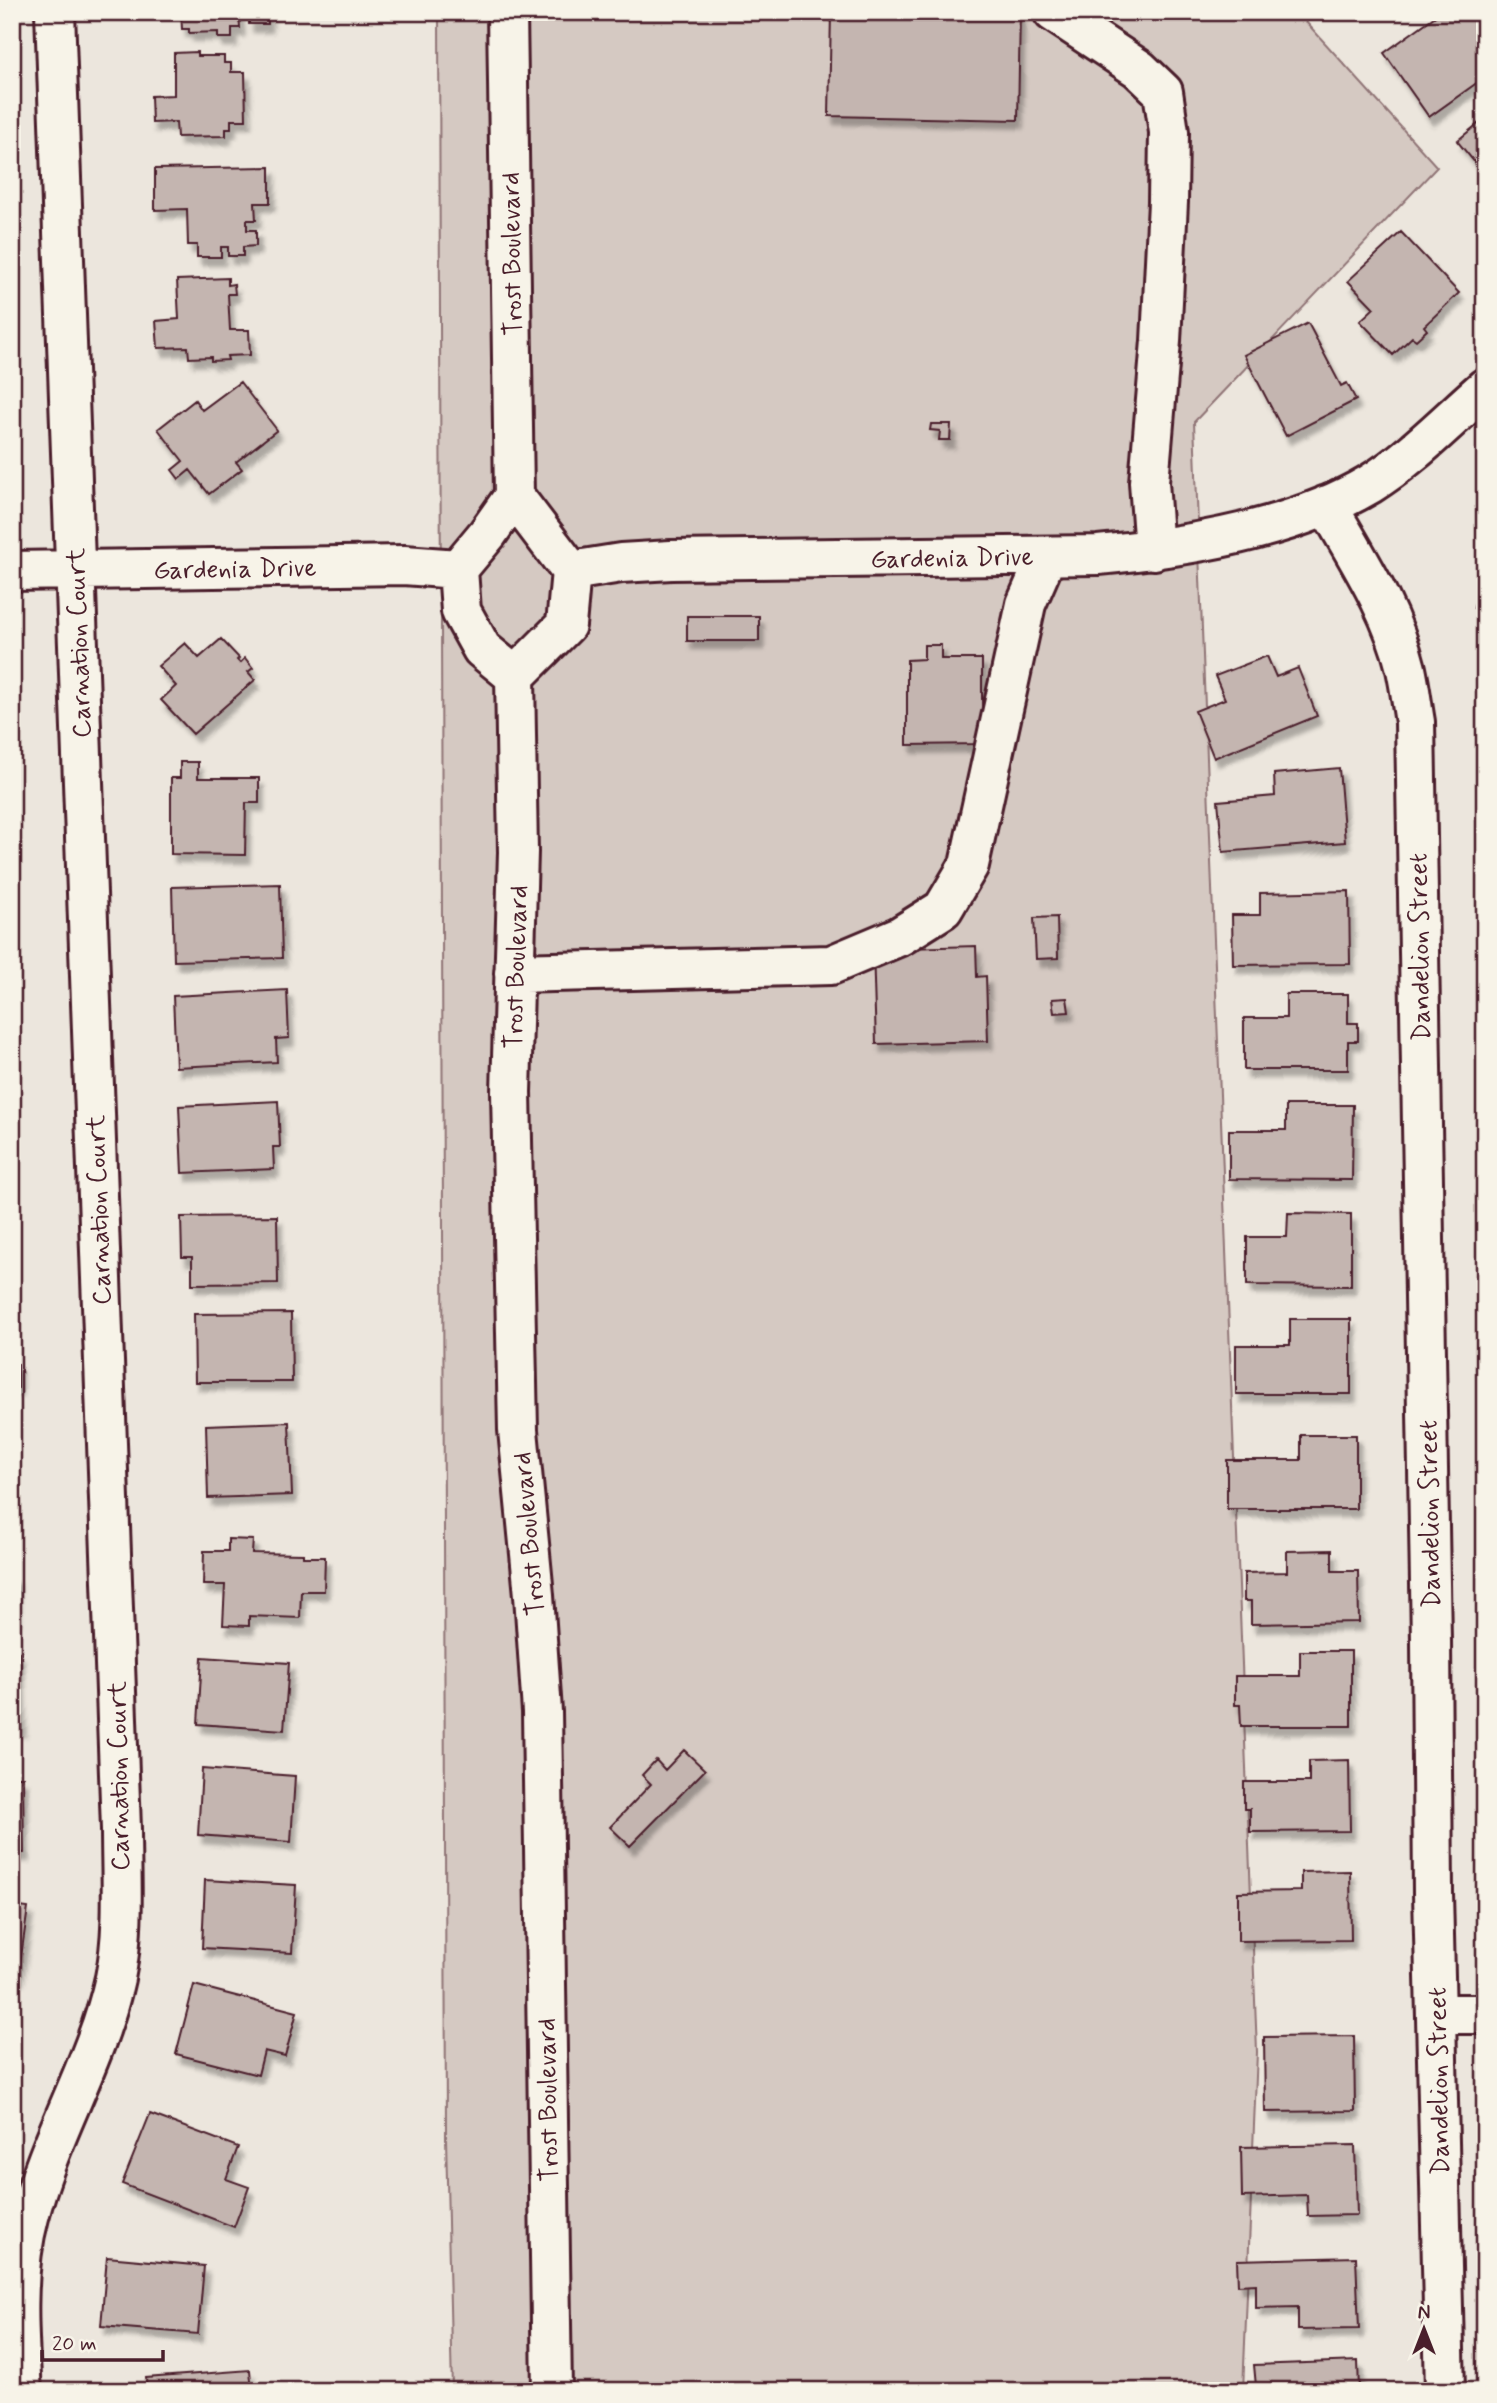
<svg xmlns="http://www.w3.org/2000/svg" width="1497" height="2403" font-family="Mynerve,sans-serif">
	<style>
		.green { fill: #d5c9c2; stroke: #907476; stroke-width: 2 }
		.building { fill: #c4b5b0; stroke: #4a1f2b; stroke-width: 2; filter: url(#shadow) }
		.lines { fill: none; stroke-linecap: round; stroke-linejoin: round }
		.minor-casing { stroke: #4a1f2b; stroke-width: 44 }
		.minor { stroke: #f7f3e8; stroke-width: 38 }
		.labels { text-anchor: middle; stroke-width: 6; stroke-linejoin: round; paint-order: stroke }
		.street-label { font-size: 26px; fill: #4a1f2b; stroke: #f7f3e8 }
	</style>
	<defs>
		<filter id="shadow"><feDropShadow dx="4.5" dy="8" stdDeviation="2" flood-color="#0004"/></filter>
	</defs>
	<rect width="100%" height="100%" fill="#ece6dd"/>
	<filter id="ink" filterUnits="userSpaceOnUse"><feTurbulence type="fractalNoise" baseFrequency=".0143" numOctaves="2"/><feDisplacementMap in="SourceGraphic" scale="14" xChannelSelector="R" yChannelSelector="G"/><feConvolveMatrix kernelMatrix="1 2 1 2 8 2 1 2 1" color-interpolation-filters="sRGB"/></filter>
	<g filter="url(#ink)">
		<!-- green -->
		<path class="green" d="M439 12H1297L1437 167 1194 422 1257 2052 1243 2391H452L446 2138Z"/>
		<!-- building -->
		<path class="building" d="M181 12H239L240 28H232V38H218V32L189 33V29H182Z
			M249 12H268V24H249Z
			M831 12H1020L1018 120 829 116Z
			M1441 12H1485V77L1429 117 1384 53Z
			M197 52V56H224V63H231V72H245L246 120H231V129H226V136L177 137 176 122 152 123 151 96 174 95V53Z
			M1485 118V175L1457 141Z
			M270 167V203H255L256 220H247V230H256V246L243 247V256H228V247H221V257H197V245H188L187 209 155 210V169Z
			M1401 232 1459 293 1424 326 1427 330 1416 340 1412 337 1393 355 1360 321 1374 308 1348 281Z
			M228 278V285L234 284 235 294H228L230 330H249L250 355 227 356 228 360 211 361V357L189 358 188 347 158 348 156 321 179 319 177 280Z
			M1308 323 1341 386 1347 383 1356 400 1286 436 1244 355Z
			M240 382 277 430 236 462 242 469 209 494 190 470 179 479 172 470 183 461 158 429 195 400 202 410Z
			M931 424H951L950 440H939L940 431 930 430Z
			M1485 561V610L1474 608Z
			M687 616H759V641H687Z
			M221 639 239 658 237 660 240 663 245 658 253 668 248 672 255 680 193 734 161 700 176 686 158 666 185 643 199 658Z
			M924 645H941V659H982V744L907 745V660L924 659Z
			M1267 656 1276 677 1298 668 1317 716 1214 758 1195 711 1225 699 1215 676Z
			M180 762H198V778H259V803H246L245 855 171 854V778H180Z
			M1339 768 1345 842 1223 852 1218 801 1275 796 1274 774Z
			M280 884 282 958 174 961 172 887Z
			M1349 891 1350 964 1233 965 1232 915H1260V893Z
			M1057 917 1058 958 1036 959 1034 918Z
			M976 946 977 977 986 976 988 1041 876 1044 873 949Z
			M287 990 289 1038 276 1039 277 1062 176 1067 173 996Z
			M1286 994H1348V1023H1358V1041H1348V1070H1244V1018H1286Z
			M1067 998 1069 1012 1054 1013 1052 999Z
			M278 1101 280 1147H273L274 1169 182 1173 179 1106Z
			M1286 1105H1353L1352 1180 1229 1179V1130H1286Z
			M1288 1213 1351 1214V1286L1247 1285V1237H1287Z
			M277 1216 278 1283 192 1284V1257H182L181 1217Z
			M291 1313 292 1382H195L194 1314Z
			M1290 1319H1351V1394H1236V1345H1290Z
			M12 1364H18V1388H12Z
			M289 1422 292 1495 208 1498 206 1425Z
			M1301 1435H1356V1509H1227V1460H1301Z
			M228 1539 253 1540 252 1553 303 1554V1557H325L324 1591H301L300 1618 249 1616V1626L223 1625 225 1585H203L204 1551H228Z
			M1332 1550V1571H1358L1359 1622 1251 1624V1601H1244V1573L1287 1572V1551Z
			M12 1577H15L16 1615H12Z
			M1300 1651H1351V1726H1241L1240 1705H1235V1676H1300Z
			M19 1652 21 1728H12V1653Z
			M202 1657 289 1663 284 1730 198 1724Z
			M684 1750 705 1770 630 1846 610 1827 651 1784 642 1775 656 1760 665 1770Z
			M1349 1760 1350 1831 1250 1832V1809H1244V1782H1309V1761Z
			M202 1769 295 1776 291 1842 198 1835Z
			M12 1777H23L24 1853H12Z
			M1350 1871 1351 1940 1238 1941V1892L1301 1891V1872Z
			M205 1880 296 1885 292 1953 202 1948Z
			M12 1906 28 1908 18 1977 12 1976Z
			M194 1985 297 2012 285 2056 264 2051 258 2075 176 2054Z
			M1354 2036 1355 2111 1265 2112 1264 2037Z
			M150 2114 238 2147 226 2179 249 2187 234 2227 122 2184Z
			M1355 2145 1357 2215 1308 2216 1307 2195 1242 2197 1241 2147Z
			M107 2257 204 2266 198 2334 101 2326Z
			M1356 2257 1359 2329 1298 2330V2307L1256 2308V2284L1238 2285 1237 2260Z
			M1358 2361 1359 2391H1245V2386H1256L1254 2365Z
			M250 2370 252 2391H147L146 2378Z"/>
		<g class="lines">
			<!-- minor casing -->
			<g class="minor-casing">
				<path id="minor" d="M507 12 514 496 488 533 458 569 461 611 482 649 515 676
					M1053 12 1139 69 1163 92 1169 132 1168 202 1161 341 1149 482 1154 550
					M514 496 571 571 566 625 515 676 518 852 511 1092 518 1430 534 1595 542 1712 552 2391
					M1327 505C1357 558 1392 610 1406 669 1410 687 1412 705 1415 722L1431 1641 1433 1893 1445 2391
					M12 571 404 565 458 569
					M571 571 621 563 671 560 1098 555C1186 547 1293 530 1370 484 1412 458 1448 420 1485 388
					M514 973 831 965 900 936 943 909 969 865 1026 604 1047 556
					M1437 2014H1485
					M22 2391C18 2334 14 2272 29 2217 50 2134 97 2061 115 1978 125 1930 121 1878 121 1829L55 12"/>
			</g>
			<!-- minor -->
			<use href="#minor" class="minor"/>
		</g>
	</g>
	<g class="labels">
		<!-- street labels -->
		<g class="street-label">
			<text transform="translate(511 254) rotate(-91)" y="9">Trost Boulevard</text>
			<text transform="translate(952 557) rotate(-1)" y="9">Gardenia Drive</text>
			<text transform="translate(235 568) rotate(-1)" y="9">Gardenia Drive</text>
			<text transform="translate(78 643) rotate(-92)" y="9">Carnation Court</text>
			<text transform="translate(1419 947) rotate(-91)" y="9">Dandelion Street</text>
			<text transform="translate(515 967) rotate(-88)" y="9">Trost Boulevard</text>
			<text transform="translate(98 1210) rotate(-92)" y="9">Carnation Court</text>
			<text transform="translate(1429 1514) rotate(-91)" y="9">Dandelion Street</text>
			<text transform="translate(528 1534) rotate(-95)" y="9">Trost Boulevard</text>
			<text transform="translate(118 1776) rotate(-91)" y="9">Carnation Court</text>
			<text transform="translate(1438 2081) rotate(-91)" y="9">Dandelion Street</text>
			<text transform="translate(547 2100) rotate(-91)" y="9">Trost Boulevard</text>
		</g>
	</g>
	<!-- margin -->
	<rect width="1497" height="2403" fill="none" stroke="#f7f3e8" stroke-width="42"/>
	<rect x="21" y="21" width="1455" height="2361" fill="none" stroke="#4a1f2b" stroke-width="2.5" filter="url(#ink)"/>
	<!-- north arrow -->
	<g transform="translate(1424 2329)" stroke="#f7f3e8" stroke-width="5" paint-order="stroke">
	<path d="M0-5L12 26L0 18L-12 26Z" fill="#4a1f2b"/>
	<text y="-10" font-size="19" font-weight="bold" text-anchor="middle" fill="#4a1f2b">N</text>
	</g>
	<!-- scale -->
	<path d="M42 2350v10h121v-10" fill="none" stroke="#4a1f2b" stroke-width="3.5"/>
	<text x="52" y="2350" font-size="21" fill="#4a1f2b" stroke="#f7f3e8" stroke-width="5" paint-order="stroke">20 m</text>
</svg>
